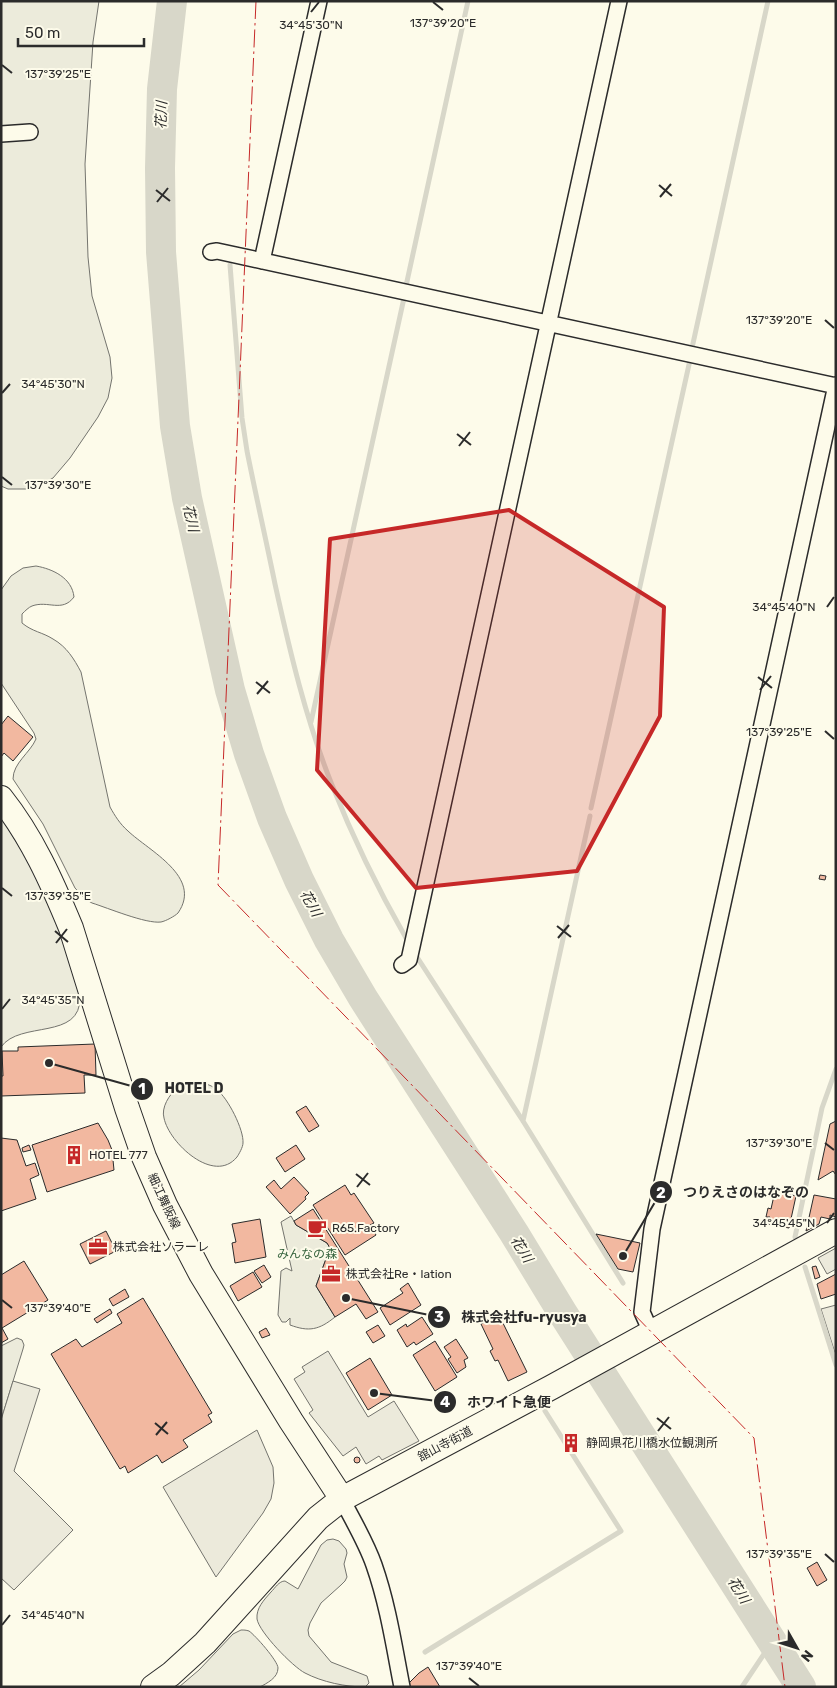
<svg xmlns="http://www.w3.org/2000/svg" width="837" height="1688" font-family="Rubik,'Noto Sans JP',sans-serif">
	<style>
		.green { fill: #ecebdb; stroke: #74746e }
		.parking { fill: #eceadb; stroke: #74746e }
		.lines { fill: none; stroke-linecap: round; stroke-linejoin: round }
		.stream { stroke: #d8d7c9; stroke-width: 5 }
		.river { stroke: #d8d7c9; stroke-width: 30 }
		.building { fill: #f2b8a0; stroke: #2b2b2b }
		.street-casing { stroke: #2b2b2b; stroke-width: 18 }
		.primary-casing { stroke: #2b2b2b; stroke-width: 26 }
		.street { stroke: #fdfbea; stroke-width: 15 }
		.primary { stroke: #fdfbea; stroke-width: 24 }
		.power { stroke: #c62828; stroke-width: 1; stroke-dasharray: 18 4 2.5 4; stroke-linecap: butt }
		.marked { fill: #c62828; fill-opacity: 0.2; stroke: #c62828; stroke-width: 4; stroke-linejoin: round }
		.ticks { fill: none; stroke: #2b2b2b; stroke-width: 2 }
		.labels { text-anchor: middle; stroke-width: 4; stroke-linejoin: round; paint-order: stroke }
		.poi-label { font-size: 12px; fill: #2b2b2b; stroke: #fdfbea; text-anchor: start }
		.street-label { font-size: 12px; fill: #2b2b2b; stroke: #fdfbea }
		.park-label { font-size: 12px; fill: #34623c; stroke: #fdfbea }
		.water-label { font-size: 14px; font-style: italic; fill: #2b2b2b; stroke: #fdfbea }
		.ticks-label { font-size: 12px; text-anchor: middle; fill: #2b2b2b; stroke: #fdfbea; stroke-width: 4; stroke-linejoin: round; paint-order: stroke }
		.leader { fill: none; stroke: #2b2b2b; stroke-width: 2 }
		.callout-dot { fill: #2b2b2b; stroke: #fdfbea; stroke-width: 2 }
		.mark-label { font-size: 15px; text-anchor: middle; font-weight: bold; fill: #fff }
		.callout-label { font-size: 14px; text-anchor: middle; font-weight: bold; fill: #2b2b2b; stroke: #fdfbea; stroke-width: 4; stroke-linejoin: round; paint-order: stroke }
	</style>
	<rect width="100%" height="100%" fill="#fdfbea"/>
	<!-- green -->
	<path class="green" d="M1 1H99L93 42 85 164 88 257 92 296 110 357 112 378 108 398 98 417 70 458 53 478 33 489H8L1 486Z
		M36 566C53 569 72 578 74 597 62 613 48 600 32 606 29 607 25 611 22 614V623C33 632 42 632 53 639 67 647 74 659 81 672L110 807C115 816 120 824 128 831 149 851 203 877 178 913 175 916 166 921 161 922 146 924 108 908 92 903L85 899 75 888 43 824 13 779C13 763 30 753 36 739L34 733 1 683V590L11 576 23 568Z
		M1 817 33 869 60 931 80 997C81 1041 20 1020 1 1047Z
		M192 1083C202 1083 209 1083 217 1090 228 1098 244 1130 243 1143 243 1147 239 1154 237 1157 214 1185 169 1143 164 1118 161 1108 169 1094 178 1088 182 1086 188 1084 192 1083Z
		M291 1216 296 1225 327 1243 330 1248 316 1286 335 1317C319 1330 309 1332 290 1325V1318L286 1322H282L278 1315 281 1271 286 1268 292 1271 281 1222Z
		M17 1338 22 1340 24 1345 23 1349 1 1420V1346Z
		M333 1539 339 1541 346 1549 347 1553 344 1564 347 1577 345 1581 341 1585 321 1603 310 1623 308 1630 309 1636 331 1662 367 1676 369 1683 365 1687C346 1687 322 1682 305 1673 293 1667 259 1632 257 1619 256 1608 264 1600 271 1592 275 1588 279 1581 285 1581L298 1589 321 1545 327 1540Z
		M241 1630C244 1630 246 1630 249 1631 255 1635 278 1661 278 1668 278 1678 267 1683 260 1687H179L199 1670 233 1634Z"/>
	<!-- parking -->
	<path class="parking" d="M836 1248V1269L827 1274 818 1258Z
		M836 1305V1356L821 1309Z
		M328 1351 368 1417 394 1401 419 1441 382 1460 379 1456 366 1464 356 1447 343 1456 309 1413 313 1410 294 1379 305 1372 302 1367Z
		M13 1381 40 1389 14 1471 73 1530 14 1590 1 1578V1420Z
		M257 1430 273 1467 274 1483 271 1499 263 1513 216 1577 163 1487Z"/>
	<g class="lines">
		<!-- stream -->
		<path class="stream" d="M230 265 242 418 247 451C256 496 266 540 275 584 290 652 306 720 332 785 353 838 378 889 406 938
			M406 286 468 1
			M692 348 768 1
			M311 722 404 298
			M591 808 690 360
			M417 957 523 1121 623 1283
			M523 1121 590 816
			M795 1237 822 1108 836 1069
			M805 1267 836 1365
			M425 1652 621 1531 545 1411
			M742 1687 772 1642"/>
		<!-- river -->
		<path class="river" d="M172 1 162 89 160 168 161 252 175 426 187 498 230 690 249 754 272 818 299 880 329 940 363 998 514 1233 562 1312 801 1687"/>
	</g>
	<!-- building -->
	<path class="building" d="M8 716 33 737 13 761 4 753 1 757V725Z
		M820 875 826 876 825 880 819 879Z
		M95 1044 96 1075H84L85 1093 1 1096V1076H3L2 1051H18V1047Z
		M306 1106 319 1126 309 1132 296 1112Z
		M836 1121V1175L833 1171 818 1180 830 1124Z
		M98 1123 108 1140 112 1150 114 1170 47 1192 32 1145Z
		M1 1138 17 1140 26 1166 35 1163 39 1175 30 1179 36 1199 1 1211Z
		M29 1145 31 1150 23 1152 22 1148Z
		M296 1145 305 1159 285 1172 276 1158Z
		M294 1177 309 1193 305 1197 306 1199 290 1214 266 1187 274 1180 281 1189Z
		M345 1185 351 1195 354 1193 374 1223 370 1225 376 1235 345 1255 313 1205Z
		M775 1191 796 1196 789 1228 768 1224 770 1217H766L768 1208 771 1209Z
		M814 1195 836 1199V1217L830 1215V1219L821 1217 819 1224 806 1231Z
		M313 1209 378 1312 366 1319 356 1304 335 1317 316 1286 330 1248 327 1243 296 1225 294 1221Z
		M260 1219 266 1257 235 1263 232 1243 236 1242 232 1224Z
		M106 1231 116 1251 90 1264 80 1244Z
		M596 1234 640 1243 633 1272 618 1269Z
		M24 1261 48 1300 2 1328 8 1339 1 1343V1275Z
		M264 1265 271 1277 262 1283 254 1271Z
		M816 1266 820 1277 815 1279 812 1267Z
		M253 1272 262 1287 238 1301 230 1286Z
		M836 1274V1294L821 1299 817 1284Z
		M408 1283 421 1305 390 1325 380 1308 403 1293 400 1289Z
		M125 1289 129 1297 113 1306 109 1299Z
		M143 1298 212 1413 208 1415 212 1422 183 1440 188 1447 162 1463 157 1455 128 1473 125 1466 120 1469 51 1354 76 1339 82 1347 122 1323 117 1314Z
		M110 1309 112 1313 97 1323 94 1319Z
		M499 1315 527 1372 508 1381 498 1360 495 1361 490 1351 493 1349 481 1324Z
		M422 1317 433 1334 416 1345 414 1342 407 1347 397 1330 406 1324 407 1327Z
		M378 1325 385 1336 373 1343 366 1332Z
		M266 1328 270 1335 262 1338 259 1332Z
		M456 1339 468 1358 464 1360 466 1367 457 1373 448 1359 451 1357 444 1347Z
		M435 1341 457 1377 435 1391 413 1355Z
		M370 1358 392 1395 368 1410 346 1373Z
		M354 1460a3 3 0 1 1 6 0a3 3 0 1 1-6 0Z
		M817 1562 827 1580 817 1586 807 1568Z
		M428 1667 440 1687H410L409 1683 419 1673Z"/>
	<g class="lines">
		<!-- street casing -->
		<g class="street-casing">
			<path id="street" d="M1 134 30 132
				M211 252 217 251 836 386
				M262 261 319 1
				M402 965 409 960 619 1
				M651 1332 642 1312 652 1229 836 385
				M342 1499C353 1521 366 1542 374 1565 388 1605 394 1646 402 1687"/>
		</g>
		<!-- primary casing -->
		<g class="primary-casing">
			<path id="primary" d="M1 798C32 837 52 882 71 928L127 1108 144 1157 165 1205 201 1274 291 1421 342 1499
				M153 1687 171 1674 205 1643 318 1518 342 1499 552 1387 836 1231"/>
		</g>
		<!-- street -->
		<use href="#street" class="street"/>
		<!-- primary -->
		<use href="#primary" class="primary"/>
		<!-- power -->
		<path class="power" d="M256 1 218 885 754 1438 785 1687"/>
	</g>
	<!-- marked area -->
	<path class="marked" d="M509 510 664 607 660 716 577 871 416 888 317 770 330 539Z"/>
	<!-- ticks -->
	<path class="ticks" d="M433 2 443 10M311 12 319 2M2 65 12 73M659 185 672 196M156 190 170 201M660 197 671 184M157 202 168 188M825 320 834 328M2 393 10 384M457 434 471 445M459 446 470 432M2 477 12 485M827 607 834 597M758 677 772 688M256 682 270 693M760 690 771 676M257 694 268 681M825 731 834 739M2 888 12 896M557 926 571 937M55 931 68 942M558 938 569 925M56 943 67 929M2 1009 10 999M825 1143 834 1150M356 1174 370 1185M357 1187 368 1173M827 1223 834 1213M2 1300 12 1308M657 1418 671 1429M155 1423 168 1434M658 1431 669 1417M156 1435 167 1422M825 1554 834 1562M2 1625 10 1615M469 1678 479 1686"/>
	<!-- icons -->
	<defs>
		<g id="building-bare" transform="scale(1.5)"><path d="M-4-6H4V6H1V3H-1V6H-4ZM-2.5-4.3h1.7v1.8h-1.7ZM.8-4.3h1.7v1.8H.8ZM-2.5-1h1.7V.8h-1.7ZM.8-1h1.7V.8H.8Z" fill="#c62828" stroke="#fdfbea" stroke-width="2.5" paint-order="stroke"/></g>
		<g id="cafe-bare" transform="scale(1.5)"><path d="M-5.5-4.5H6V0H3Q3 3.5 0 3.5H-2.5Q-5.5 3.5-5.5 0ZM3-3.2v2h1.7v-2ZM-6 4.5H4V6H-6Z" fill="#c62828" stroke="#fdfbea" stroke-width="2.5" paint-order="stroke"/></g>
		<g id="office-bare" transform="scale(1.5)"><path d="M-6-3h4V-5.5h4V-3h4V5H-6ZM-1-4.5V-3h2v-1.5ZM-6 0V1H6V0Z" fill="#c62828" stroke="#fdfbea" stroke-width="2.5" paint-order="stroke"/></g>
	</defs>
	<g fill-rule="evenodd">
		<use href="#building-bare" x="74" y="1155"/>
		<use href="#cafe-bare" x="317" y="1228"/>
		<use href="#office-bare" x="98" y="1247"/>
		<use href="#office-bare" x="331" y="1274"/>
		<use href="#building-bare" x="571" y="1443"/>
	</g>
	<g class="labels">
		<!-- poi labels -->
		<g class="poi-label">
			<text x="89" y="1159">HOTEL 777</text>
			<text x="332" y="1232">R65.Factory</text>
			<text x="113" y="1251">株式会社ソラーレ</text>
			<text x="346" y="1278">株式会社Re・lation</text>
			<text x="586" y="1447">静岡県花川橋水位観測所</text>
		</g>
		<!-- street labels -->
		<g class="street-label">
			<text transform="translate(164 1201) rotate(65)" y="4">細江舞阪線</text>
			<text transform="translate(445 1444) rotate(-28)" y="4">舘山寺街道</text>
		</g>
		<!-- park labels -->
		<g class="park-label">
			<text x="307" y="1258">みんなの森</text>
		</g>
		<!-- water labels -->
		<g class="water-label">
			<text transform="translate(161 115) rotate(-88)" y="5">花川</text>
			<text transform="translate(191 518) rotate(77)" y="5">花川</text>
			<text transform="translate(311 903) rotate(61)" y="5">花川</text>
			<text transform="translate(522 1249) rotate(58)" y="5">花川</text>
			<text transform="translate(739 1590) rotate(58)" y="5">花川</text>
		</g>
	</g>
	<g class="ticks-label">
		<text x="443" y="27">137°39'20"E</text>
		<text x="311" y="29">34°45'30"N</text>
		<text x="58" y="78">137°39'25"E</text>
		<text x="779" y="324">137°39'20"E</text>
		<text x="53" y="388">34°45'30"N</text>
		<text x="58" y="489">137°39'30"E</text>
		<text x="784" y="611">34°45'40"N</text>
		<text x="779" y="736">137°39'25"E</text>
		<text x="58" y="900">137°39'35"E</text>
		<text x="53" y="1004">34°45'35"N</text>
		<text x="779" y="1147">137°39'30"E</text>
		<text x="784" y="1227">34°45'45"N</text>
		<text x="58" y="1312">137°39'40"E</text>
		<text x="779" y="1558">137°39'35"E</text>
		<text x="53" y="1619">34°45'40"N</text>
		<text x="469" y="1670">137°39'40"E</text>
	</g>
	<!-- callouts -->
	<path class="leader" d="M49 1063L142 1089M623 1256L661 1192M346 1298L439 1317M374 1393L445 1402"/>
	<g class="callout-dot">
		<circle cx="49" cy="1063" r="5"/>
		<circle cx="623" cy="1256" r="5"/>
		<circle cx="346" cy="1298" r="5"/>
		<circle cx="374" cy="1393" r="5"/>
		<circle cx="142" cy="1089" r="12"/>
		<circle cx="661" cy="1192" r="12"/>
		<circle cx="439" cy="1317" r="12"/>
		<circle cx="445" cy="1402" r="12"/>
	</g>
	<g class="mark-label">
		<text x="142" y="1094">1</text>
		<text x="661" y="1198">2</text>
		<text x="439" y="1322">3</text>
		<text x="445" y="1407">4</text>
	</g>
	<g class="callout-label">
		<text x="194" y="1093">HOTEL D</text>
		<text x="746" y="1197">つりえさのはなぞの</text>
		<text x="524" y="1322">株式会社fu-ryusya</text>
		<text x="509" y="1407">ホワイト急便</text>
	</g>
	<!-- border -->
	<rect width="837" height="1688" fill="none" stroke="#2b2b2b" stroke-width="5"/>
	<!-- north arrow -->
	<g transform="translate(797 1648) rotate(129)" stroke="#fdfbea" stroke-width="4" paint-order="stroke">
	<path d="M0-4L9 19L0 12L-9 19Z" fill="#2b2b2b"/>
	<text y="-8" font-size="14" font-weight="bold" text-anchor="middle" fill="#2b2b2b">N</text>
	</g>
	<!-- scale -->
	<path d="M18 38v8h126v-8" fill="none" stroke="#2b2b2b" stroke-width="2.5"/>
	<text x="25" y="38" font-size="15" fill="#2b2b2b" stroke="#fdfbea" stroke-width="4" paint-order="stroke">50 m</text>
</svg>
